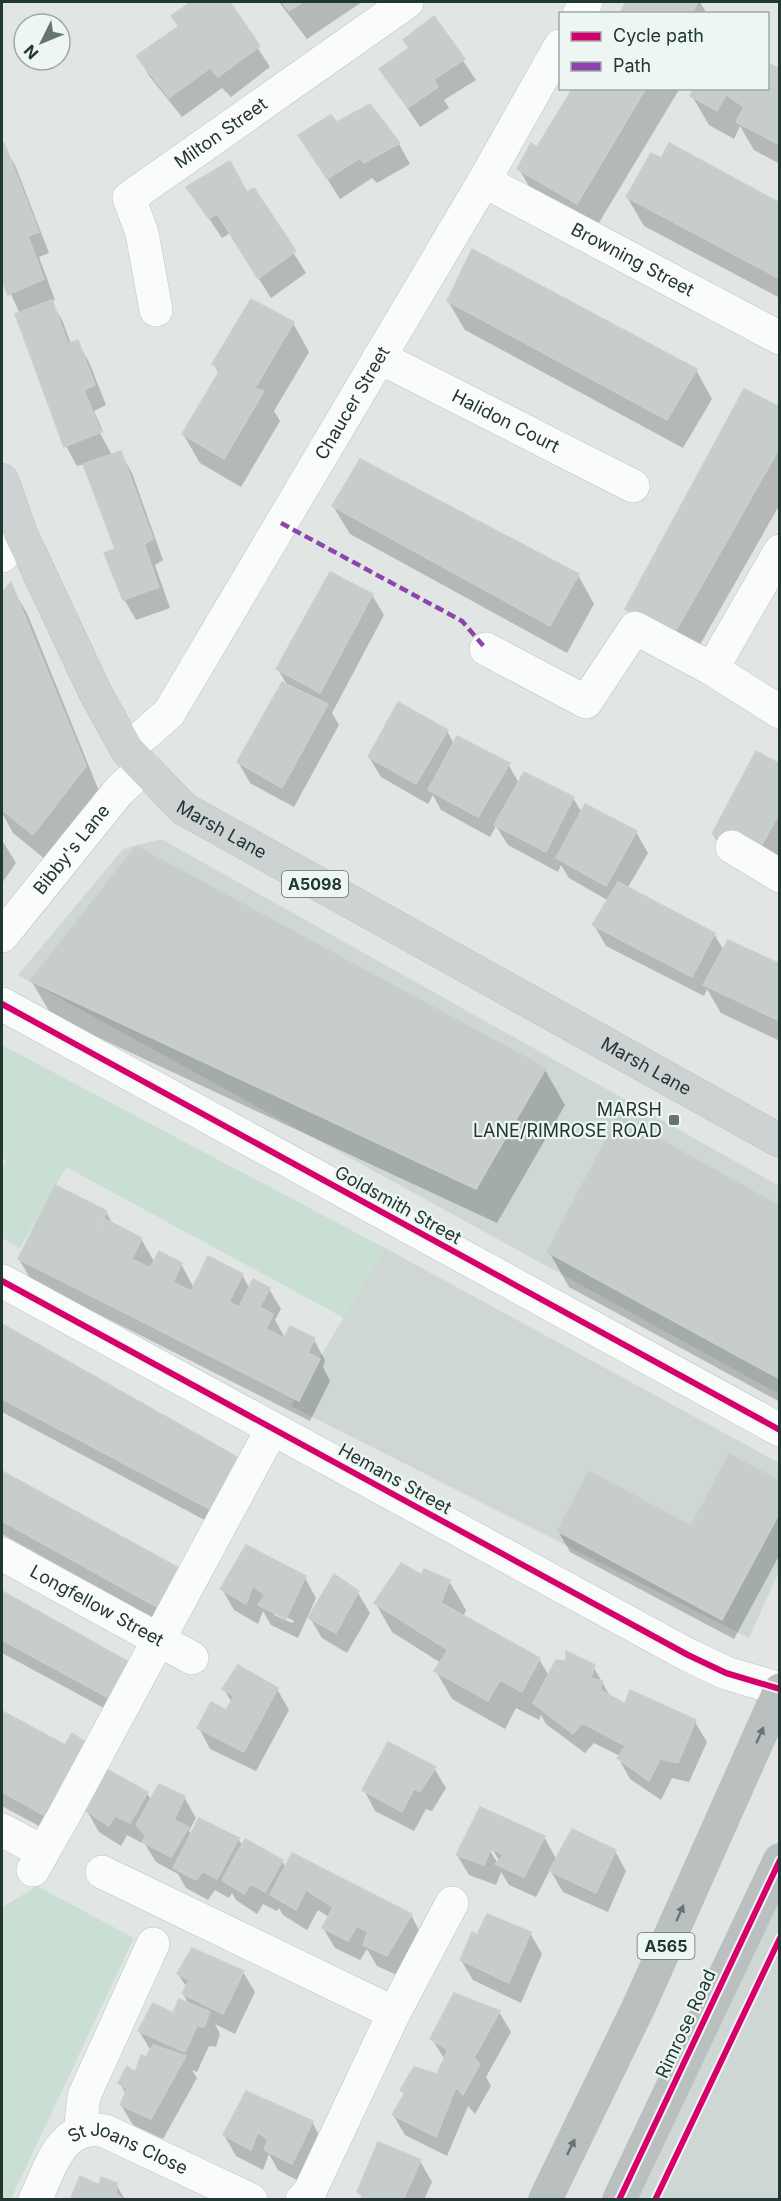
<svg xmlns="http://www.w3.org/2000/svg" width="781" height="2201" font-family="Inter,sans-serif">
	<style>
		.built { fill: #ced7d4 }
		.green { fill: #cadfd3 }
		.shadow { fill: #0003; fill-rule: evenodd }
		.building { fill: #c7cdcb; stroke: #cacfcd; stroke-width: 1.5 }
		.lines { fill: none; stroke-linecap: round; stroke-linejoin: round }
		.minor-casing { stroke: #bec3c1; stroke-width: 34 }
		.major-casing { stroke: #bbc3c1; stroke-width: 34 }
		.highway-casing { stroke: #bbc3c1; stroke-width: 34 }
		.minor { stroke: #fafbfb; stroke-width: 33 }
		.major { stroke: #ccd3d2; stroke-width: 33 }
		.highway { stroke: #b9c0bf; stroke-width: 33 }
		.quiet { stroke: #8e44ad; stroke-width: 4.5; stroke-dasharray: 9 4.5; stroke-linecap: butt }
		.cycleway-casing { stroke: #eef6f3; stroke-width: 10 }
		.cycleway { stroke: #d6006c; stroke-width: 6 }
		.oneway { fill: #657573 }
		.poi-dot { fill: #647472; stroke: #eef6f3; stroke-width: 2 }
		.labels { text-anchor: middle; stroke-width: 4.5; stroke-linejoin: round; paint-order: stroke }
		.shield { fill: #eef6f3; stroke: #5e706d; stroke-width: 1.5 }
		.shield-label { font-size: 16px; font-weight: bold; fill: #203734 }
		.street-label { font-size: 18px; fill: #203734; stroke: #eef6f3 }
		.poi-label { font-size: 18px; fill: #203734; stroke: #eef6f3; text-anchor: end }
	</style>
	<rect width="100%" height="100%" fill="#e1e6e4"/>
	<!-- built -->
	<path class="built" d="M161 839 779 1186V1394L18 975 123 849Z
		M385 1248 779 1463V1571L749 1638 291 1406Z
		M779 1860V2199L619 2200Z"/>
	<!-- green -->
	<path class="green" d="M2 1045 385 1248 344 1318 66 1167 20 1248 2 1238V1169L6 1161 2 1158Z
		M37 1886 134 1938 11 2199H2V1916L3 1907Z"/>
	<!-- shadow -->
	<path class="shadow" d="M193 2H228L270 67 231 97 222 88 182 117 150 77 138 57 179 27 173 16Z
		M279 2H362L307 39Z
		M628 2H700L707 14H621Z
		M434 18 476 80 444 100 449 108 420 127 381 69 410 49Z
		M768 65 780 71V164L754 150 740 126 734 139 709 125 692 96 768 88Z
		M575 88H680L594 231 536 198 519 169 538 149Z
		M336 124 399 144 410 164 377 183 372 178 340 199 300 136Z
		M2 145 15 165 49 253 39 257 55 300 51 302 63 322 71 344 77 342 89 362 106 405 94 411 104 434 98 425 96 426 112 455 120 453 132 473 163 560 155 565 170 608 136 620 124 599 117 550 84 464 77 466 66 446 20 314 2 275Z
		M662 160 780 205V298L644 226 627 197Z
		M188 187 247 194 254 190 306 273 271 298 230 233 222 238Z
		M448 301 696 370 712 399 683 448 465 330Z
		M293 323 309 352 274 411 280 421 241 487 200 463 183 434 219 374 214 364Z
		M780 409V504L689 664 643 638 627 609Z
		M333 506 578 575 594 604 567 653 350 534Z
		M10 585 27 613 101 796 50 863 13 833 2 813V594Z
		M372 595 384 615 332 713 339 725 294 807 250 783 238 762 288 686 277 668Z
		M447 731 454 744 508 764 519 783 573 798 582 813 636 832 648 853 627 889 714 934 724 951 780 966V1041L721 1013 707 989 704 996 606 946 594 925 609 901 569 878 561 865 558 872 508 845 496 826 490 837 441 810 433 795 428 804 381 777 369 757Z
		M780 765V853L767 877 725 855 713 834Z
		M2 840 16 863 2 883Z
		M32 982 545 1070 565 1105 497 1223 52 1016Z
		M780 1208V1402L569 1287 549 1252Z
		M106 1212 114 1226 141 1239 155 1263 181 1264 194 1288 242 1275 250 1289H269L281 1309 275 1320 285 1338 314 1340 325 1360 323 1367 330 1381 310 1421 31 1280 19 1259Z
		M2 1326 245 1463 229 1533 2 1412Z
		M2 1473 187 1574 176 1631 2 1534Z
		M780 1482V1554L734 1639 570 1552 558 1531 692 1528Z
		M423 1577 449 1581 466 1610 463 1617 539 1659 549 1676 593 1666 611 1698 626 1706 695 1722 707 1742 689 1782 672 1778 661 1800 630 1779 619 1759 620 1756 594 1743 585 1753 546 1724 541 1715 539 1720 516 1708 505 1729 452 1699 436 1671 441 1663 392 1632 376 1604Z
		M305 1578 316 1598 298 1638 271 1625 263 1611 258 1624 234 1610 222 1589ZM274 1611 294 1621 292 1623 274 1615Z
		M2 1592 135 1667 128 1721 2 1653Z
		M358 1593 370 1613 347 1653 322 1638 310 1618Z
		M239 1667 277 1689 289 1710 256 1771 210 1749 199 1728 227 1712 232 1703 224 1689Z
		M2 1713 66 1747 83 1742 95 1763 61 1838 2 1806Z
		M434 1768 446 1788 432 1811 426 1809 414 1831 375 1811 364 1790Z
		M147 1793 151 1800 184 1797 196 1818 189 1831 192 1835 238 1839 243 1846 246 1841 282 1861 286 1868 411 1915 422 1936 399 1976 377 1966 367 1949 360 1960 335 1948 323 1928 329 1917 318 1910 307 1930 283 1915 279 1908 277 1911 263 1904 257 1914 236 1900 232 1893 229 1898 215 1890 208 1900 186 1888 178 1874 156 1862 143 1841 142 1843 127 1835 121 1846 99 1832 87 1811Z
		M481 1808 544 1837 557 1860 573 1831 615 1851 626 1871 608 1912 563 1892 550 1870 536 1897 509 1885 501 1872 496 1885 469 1875 457 1855ZM488 1842 500 1862 498 1864 486 1844Z
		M530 1933 542 1954 521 2003 473 1980 461 1960 477 1937Z
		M243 1972 255 1992 235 2034 215 2024 220 2034 216 2047 209 2046 197 2072 192 2070 197 2078 163 2139 133 2125 121 2105 126 2094 120 2083 135 2074 151 2051 139 2031 190 2006 183 1994 187 1988 178 1974Z
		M499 2012 511 2032 486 2077 491 2086 475 2114 468 2106 447 2156 405 2135 393 2115 405 2096 402 2090 437 2076 445 2060 432 2039Z
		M312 2122 323 2142 304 2184 278 2170 269 2154 263 2170 236 2156 224 2135Z
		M420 2161 432 2182 424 2200H363L359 2192Z
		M116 2184 125 2200H72L100 2187Z"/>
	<!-- building -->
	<path class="building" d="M191 2H230L260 46 218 77 210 68 169 98 136 56 179 26 171 16Z
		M282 2H303L289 11Z
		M626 2H698L691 14H619Z
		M434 16 465 59 434 79 438 87 408 108 379 69 409 48 403 40Z
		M768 63 780 69V145L736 122 744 107 726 95 717 111 690 96 694 88H768Z
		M573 88H646L577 204 517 169 531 143 537 147Z
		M370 104 400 143 364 163 360 158 327 179 298 135 331 115 337 122Z
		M4 143 39 232 28 236 44 279 8 295 2 280V144Z
		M669 143 780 203V279L626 197 651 153 661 158Z
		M230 161 247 192 254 188 296 251 258 279 217 213 209 219 186 187Z
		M472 249 697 369 667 420 447 301Z
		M251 299 294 322 255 388 264 391 224 459 182 434 220 370 212 364Z
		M52 300 68 344 78 340 95 385 84 390 101 432 64 447 15 314Z
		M744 389 780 407V447L673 636 625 609Z
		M121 451 153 539 144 544 159 587 123 600 104 553 115 549 83 464Z
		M360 459 579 574 550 626 332 506Z
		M330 572 373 594 320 693 276 669Z
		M11 582 86 766 33 835 2 810V592Z
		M282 682 328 704 282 788 237 762Z
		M398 702 448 730 416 784 368 757Z
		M457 736 510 763 478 817 428 790Z
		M756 751 780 764V812L755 857 712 834Z
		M524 772 574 797 546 852 494 825Z
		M585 804 637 831 606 886 556 858Z
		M136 846 546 1068 476 1189 30 981Z
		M618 882 715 933 692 977 592 925Z
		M728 940 780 964V1021L703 985Z
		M618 1116 780 1206V1379L547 1252Z
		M55 1185 107 1211 97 1233 105 1219 142 1238 132 1259 150 1268 159 1251 182 1263 173 1282 191 1291 208 1256 243 1274 229 1302 239 1307 253 1279 270 1288 260 1307 273 1314 266 1329 284 1338 290 1326 315 1338 308 1353 320 1359 299 1401 18 1259Z
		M2 1324 246 1462 217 1513 2 1399Z
		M729 1454 780 1481V1512L722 1620 557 1531 589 1471 691 1526Z
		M2 1471 188 1573 164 1611 2 1521Z
		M246 1545 306 1576 286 1619 258 1605 265 1595 253 1586 246 1604 220 1589Z
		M401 1563 422 1575 424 1569 450 1580 441 1603 540 1658 522 1692 500 1680 488 1701 434 1671 448 1650 374 1603Z
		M334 1574 359 1591 336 1633 308 1618Z
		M2 1591 136 1666 116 1702 2 1640Z
		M566 1651 595 1665 591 1678 603 1681 600 1690 625 1704 630 1690 696 1720 678 1763 660 1759 649 1781 617 1758 626 1746 582 1723 573 1734 533 1703 556 1660 566 1661Z
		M238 1665 278 1688 244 1752 197 1728 211 1702 226 1710 234 1696 222 1689Z
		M2 1711 65 1745 72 1733 84 1741 49 1818 2 1792Z
		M388 1742 436 1767 420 1792 414 1789 402 1812 362 1790Z
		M108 1770 148 1792 130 1823 115 1816 109 1826 86 1811Z
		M159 1784 185 1796 174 1820 189 1827 171 1857 142 1842 146 1836 136 1825Z
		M480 1807 545 1836 524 1877 495 1864 504 1855 491 1849 484 1865 456 1855Z
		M199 1818 239 1838 217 1879 203 1871 196 1880 173 1868Z
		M572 1829 616 1850 596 1893 549 1871Z
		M245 1839 283 1860 265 1892 251 1884 244 1894 222 1880Z
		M292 1853 412 1914 387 1956 363 1945 368 1932 357 1926 348 1941 322 1928 333 1907 306 1890 296 1910 270 1895Z
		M487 1914 531 1932 509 1983 460 1960 472 1932 477 1935Z
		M192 1948 244 1971 223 2014 182 1994 189 1980 177 1974Z
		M454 1993 500 2011 474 2058 480 2064 463 2095 456 2087 436 2137 392 2115 405 2093 400 2090 414 2067 437 2074 448 2050 430 2039Z
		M179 1999 210 2012 204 2027 197 2026 185 2052 138 2031 153 2003 173 2013Z
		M153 2045 186 2056 151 2119 120 2105 127 2089 118 2083 127 2066 135 2072 141 2055 146 2057Z
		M246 2091 313 2121 292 2164 264 2150 268 2140 258 2132 251 2150 223 2135Z
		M378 2142 421 2160 403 2200H368L357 2192Z
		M80 2176 99 2185 101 2177 117 2183 116 2194 125 2200H70Z"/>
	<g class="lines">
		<!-- minor casing -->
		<g class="minor-casing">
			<g id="minor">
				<path d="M579 14 586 2"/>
				<path id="s1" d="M484 181 780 338"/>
				<path id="s2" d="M156 310 142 233 129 198 407 2"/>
				<path id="s3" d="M379 357 633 486"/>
				<path d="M2 556 21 534"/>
				<path d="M486 649 586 702 635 628 712 669 780 551"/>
				<path d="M712 669 780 712"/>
				<path id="s4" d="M127 750 169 713 484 181 560 46"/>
				<path d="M732 847 780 876"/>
				<path id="s5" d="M2 936 118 792 144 767"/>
				<path d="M2 1004 780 1430"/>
				<path d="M2 1281 688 1655 726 1673 780 1689"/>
				<path id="s6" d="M2 1554 192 1658"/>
				<path d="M2 1830 43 1852 33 1870"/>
				<path d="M43 1852 62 1819 272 1429"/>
				<path d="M102 1872 394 2013"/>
				<path d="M80 2132 84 2096 153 1944"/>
				<path id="s7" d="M35 2200C51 2167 61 2122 105 2131L251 2200"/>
				<path d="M302 2200 310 2191 394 2013 452 1903"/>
			</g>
		</g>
		<!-- major casing -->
		<g class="major-casing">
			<g id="major">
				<path id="s8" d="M2 480 21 534 95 692 127 750 184 809 780 1141"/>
			</g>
		</g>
		<!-- highway casing -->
		<g class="highway-casing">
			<path id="highway" d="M545 2200 640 2004 780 1690
				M619 2200 780 1860"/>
		</g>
		<!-- minor -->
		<use href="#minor" class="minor"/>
		<!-- major -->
		<use href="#major" class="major"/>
		<!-- highway -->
		<use href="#highway" class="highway"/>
		<!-- quiet -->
		<path class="quiet" d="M281 523 462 621 486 649"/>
		<!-- cycleway casing -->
		<g class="cycleway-casing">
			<path id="cycleway" d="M2 1004 780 1430
				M2 1281 688 1655 726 1673 780 1689
				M619 2200 780 1860
				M655 2200 780 1938"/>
		</g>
		<!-- cycleway -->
		<use href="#cycleway" class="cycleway"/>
	</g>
	<!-- one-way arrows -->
	<defs><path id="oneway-solid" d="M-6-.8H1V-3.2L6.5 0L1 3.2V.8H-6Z" transform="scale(1.5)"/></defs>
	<g class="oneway">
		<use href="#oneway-solid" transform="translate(760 1735) rotate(-66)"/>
		<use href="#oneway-solid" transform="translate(680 1913) rotate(-66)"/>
		<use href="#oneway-solid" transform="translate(571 2147) rotate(-64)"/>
	</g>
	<!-- markers -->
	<rect class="poi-dot" x="668" y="1114" width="12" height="12" rx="3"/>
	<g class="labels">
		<!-- shield labels -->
		<g class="shield">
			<rect x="282" y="871" width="66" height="26" rx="4.5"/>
			<rect x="637.5" y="1933" width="57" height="26" rx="4.5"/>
		</g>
		<g class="shield-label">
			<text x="315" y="890">A5098</text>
			<text x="666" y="1952">A565</text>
		</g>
		<!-- street labels -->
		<g class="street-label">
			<text dy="6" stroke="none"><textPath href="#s2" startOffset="228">Milton Street</textPath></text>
			<text dy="6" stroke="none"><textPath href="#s1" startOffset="168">Browning Street</textPath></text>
			<text dy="6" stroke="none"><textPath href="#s4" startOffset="416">Chaucer Street</textPath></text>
			<text dy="6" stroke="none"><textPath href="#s3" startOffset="142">Halidon Court</textPath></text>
			<text dy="6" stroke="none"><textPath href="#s8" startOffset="423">Marsh Lane</textPath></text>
			<text dy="6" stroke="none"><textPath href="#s5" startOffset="111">Bibby's Lane</textPath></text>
			<text dy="6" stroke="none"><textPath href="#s8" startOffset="909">Marsh Lane</textPath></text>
			<text transform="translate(398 1205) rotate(29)" y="6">Goldsmith Street</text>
			<text transform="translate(395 1479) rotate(29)" y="6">Hemans Street</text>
			<text dy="6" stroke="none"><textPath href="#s6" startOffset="108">Longfellow Street</textPath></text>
			<text transform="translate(686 2024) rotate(-65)" y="6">Rimrose Road</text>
			<text dy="6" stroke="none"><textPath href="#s7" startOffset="135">St Joans Close</textPath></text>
		</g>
		<!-- poi labels -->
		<g class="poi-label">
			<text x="662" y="1116">MARSH<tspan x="662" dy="21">LANE/RIMROSE ROAD</tspan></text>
		</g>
	</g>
	<!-- border -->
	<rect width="781" height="2201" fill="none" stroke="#203734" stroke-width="6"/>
	<!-- legend -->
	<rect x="559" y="12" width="210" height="78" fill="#eef6f3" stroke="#9caaa7" stroke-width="1.5"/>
	<rect x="571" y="32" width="30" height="9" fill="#d6006c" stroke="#9caaa7" stroke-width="1.5"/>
	<text x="613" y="42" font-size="18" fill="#203734">Cycle path</text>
	<rect x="571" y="62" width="30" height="9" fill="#8e44ad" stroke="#9caaa7" stroke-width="1.5"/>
	<text x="613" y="72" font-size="18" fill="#203734">Path</text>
	<!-- north arrow -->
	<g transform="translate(42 42) rotate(227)"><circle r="28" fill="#eef6f3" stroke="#9caaa7" stroke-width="1.5"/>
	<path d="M0-4.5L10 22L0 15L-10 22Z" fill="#647472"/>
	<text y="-9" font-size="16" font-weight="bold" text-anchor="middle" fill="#203734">N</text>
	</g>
</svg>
